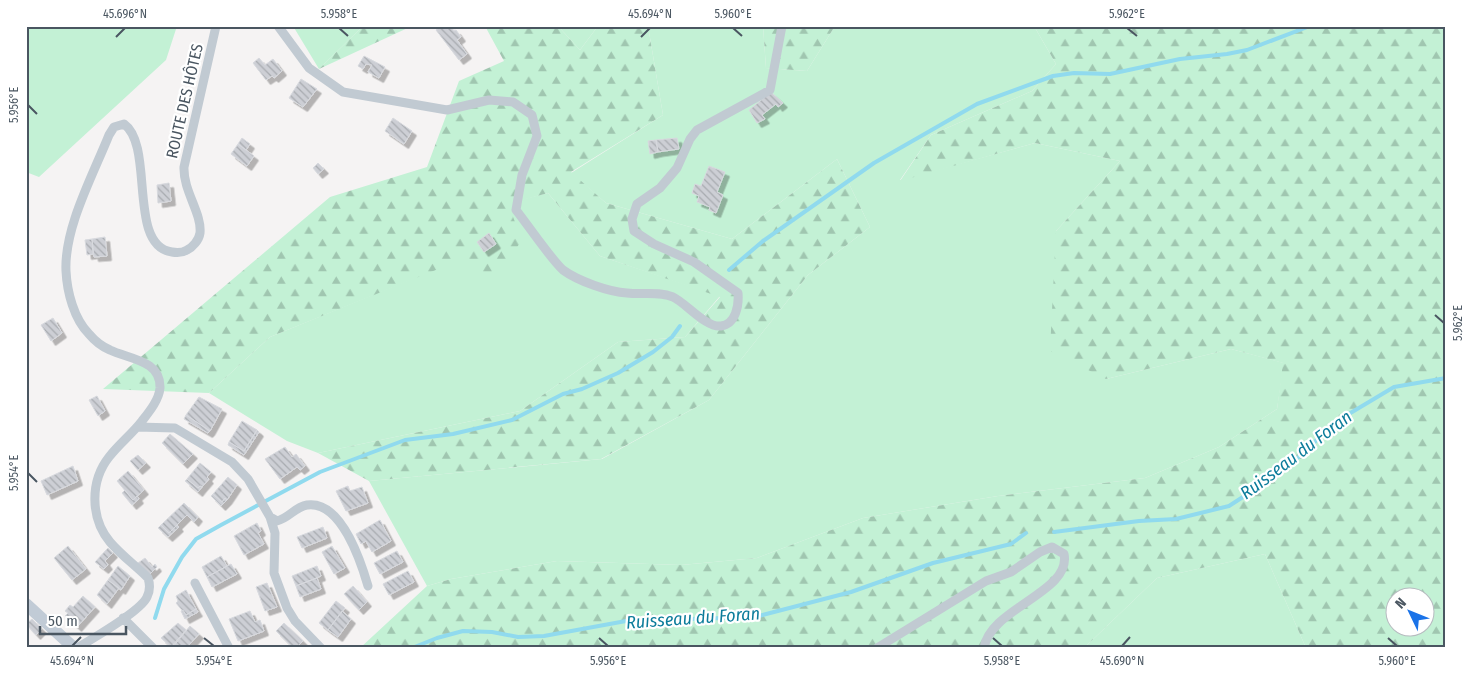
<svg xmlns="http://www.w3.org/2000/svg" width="1472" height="674" font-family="'Fira Sans Condensed',sans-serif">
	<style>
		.grass { fill: #c3f1d5 }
		.forest { fill: url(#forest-firs); fill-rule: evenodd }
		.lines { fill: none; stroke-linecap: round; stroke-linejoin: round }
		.stream { stroke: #90daee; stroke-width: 4 }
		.building { fill: url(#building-back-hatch); stroke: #d7d9de; filter: url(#shadow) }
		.street { stroke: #c1cad2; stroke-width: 9 }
		.secondary { stroke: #c1cbd6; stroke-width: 12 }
		.ticks { fill: none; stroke: #4a5661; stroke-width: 2 }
		.labels { text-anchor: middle; stroke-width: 4.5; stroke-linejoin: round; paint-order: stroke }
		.street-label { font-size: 16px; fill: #4a5661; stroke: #fff }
		.water-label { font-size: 18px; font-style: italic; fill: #0c7c9b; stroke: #fff }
		.neatline { fill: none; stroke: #4a5661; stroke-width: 2 }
		.ticks-label { font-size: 12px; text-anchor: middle; fill: #4a5661 }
	</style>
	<defs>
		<pattern id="forest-firs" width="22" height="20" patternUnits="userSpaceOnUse" patternTransform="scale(1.25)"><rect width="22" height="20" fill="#c3f1d5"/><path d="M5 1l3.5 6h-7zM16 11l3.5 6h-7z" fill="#a0c6b0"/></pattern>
		<pattern id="building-back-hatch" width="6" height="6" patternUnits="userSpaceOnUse" patternTransform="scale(1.25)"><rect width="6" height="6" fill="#cdcfd5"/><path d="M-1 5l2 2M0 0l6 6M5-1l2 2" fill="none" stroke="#a8abb0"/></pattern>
		<filter id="shadow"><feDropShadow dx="4.5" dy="4.5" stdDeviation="0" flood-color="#0004"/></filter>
	</defs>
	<rect width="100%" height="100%" fill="#f5f3f3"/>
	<!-- grass -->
	<path class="grass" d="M26 26H177L166 60 39 177 26 172Z
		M293 26H363L319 69Z
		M558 26H598L580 50Z
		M648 26H763L766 68 807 71 835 26H1034L1056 64 1032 91 931 135 900 180 1035 143 1120 161 1056 231 1106 379 1231 349 1284 363 1277 409 1219 447 1145 478 998 496 863 518 757 558 681 565 557 561 451 579 427 586 369 481 602 459 709 400 808 275 870 227 837 159 732 239 606 203 571 173 663 115Z
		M548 193 600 256 720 296 685 337 618 342 520 411 318 453 287 441 209 393 270 337 458 260 494 280 508 203Z
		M1265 554 1306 648H1084L1157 578Z"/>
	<!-- forest -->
	<path class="forest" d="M363 26H412L319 69Z
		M485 26H558L580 50 598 26H648L663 115 571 172 606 203 732 239 837 159 870 227 808 275 709 400 601 459 369 481 318 453 520 411 618 342 685 337 720 297 600 256 548 193 508 204 522 240 494 281 458 261 270 337 209 393 103 389 330 197 427 167 459 81 504 61Z
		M763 26H835L807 71 766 68Z
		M1034 26H1446V648H1306L1265 554 1157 578 1084 648H360L427 586 451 579 557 561 681 565 757 558 863 518 998 496 1145 478 1219 447 1277 409 1283 363 1231 349 1106 379 1050 351 1056 231 1120 161 1035 143 900 181 931 135 1032 91 1056 64ZM1394 596H1424V626H1394Z"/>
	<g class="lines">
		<!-- stream -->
		<path class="stream" d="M729 270 763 241 874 163 977 104 1053 76 1074 73 1110 74 1180 59 1227 54 1247 50 1310 26
			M1054 532 1139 521 1176 519 1229 506 1266 482 1304 453 1332 424 1394 387 1446 378
			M155 618 164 589 182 557 196 539 221 525 320 472 405 440 453 434 512 420 563 394 582 389 618 373 653 352 672 337 680 326
			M412 648 437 638 463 631 492 632 518 637 544 636 626 621 755 617 851 592 933 563 1011 544 1026 533"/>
	</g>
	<!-- building -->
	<path class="building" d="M441 26H450L454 31 456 30 461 37 457 40 467 54 459 60 436 30Z
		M364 56 385 67 379 78 368 72 372 65 366 64 363 69 358 66Z
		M259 58 265 65 273 59 282 71 274 78 272 76 266 80 253 63Z
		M301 79 317 89 303 107 289 98Z
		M771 92 783 103 778 107 776 104 762 115 765 119 757 123 749 110Z
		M393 118 412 131 404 144 385 131Z
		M242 138 250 144 246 150 238 144Z
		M677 138 679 149 658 152 656 140Z
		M656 140 658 152 650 154 648 141Z
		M238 144 254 156 247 166 231 154Z
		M318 163 324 169 318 174 313 168Z
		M709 166 725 172 717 192 723 195 716 213 709 210 710 207 697 202 699 196 692 193 695 184 701 186Z
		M169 183 171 201 158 203 157 185Z
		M489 233 496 244 484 252 477 242Z
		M105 237 107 256 94 257 92 239Z
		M92 239 93 254 87 255 85 240Z
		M53 318 62 333 51 341 41 325Z
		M97 396 105 411 98 416 89 400Z
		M199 397 222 409 210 431 186 415Z
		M186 415 210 431 208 433 184 419Z
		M242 421 257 430 244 451 229 442Z
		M257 430 259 432 244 455 228 445 229 442 244 451Z
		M170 434 193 454 183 464 162 443Z
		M285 447 292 457 296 454 305 466 300 470 297 467 280 479 265 459Z
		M138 455 146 463 138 470 130 461Z
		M200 463 211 472 207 477 209 479 202 487 200 486 198 488 187 479Z
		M73 466 78 481 47 495 41 481Z
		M128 471 144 490 133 500 117 481Z
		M228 477 237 485 227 500 225 498 222 502 213 494Z
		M187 479 198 488 200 486 202 487 198 492 185 481Z
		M348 486 350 491 362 487 368 503 346 511 336 491Z
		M125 490 133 500 137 496 139 499 132 505 122 493Z
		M213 494 222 502 225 498 227 500 221 506 211 496Z
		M184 503 198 517 194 522 187 515 169 533 161 525Z
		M380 520 391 541 372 552 366 541 361 544 356 534Z
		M257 523 261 531 258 533 264 544 244 555 234 536Z
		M161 525 169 533 177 525 179 527 168 537 158 528Z
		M323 527 327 538 302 548 297 537Z
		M68 546 86 569 72 580 54 558Z
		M332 546 345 568 334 574 322 552Z
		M108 548 113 553 105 561 108 565 104 569 95 562Z
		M397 551 403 562 380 574 374 563Z
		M221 556 227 566 207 577 202 567Z
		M145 558 152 567 155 564 157 567 149 575 138 563Z
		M231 564 237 574 212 587 207 577Z
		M118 566 130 576 121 590 108 580Z
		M317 566 321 576 296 586 292 576Z
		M408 571 414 582 389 595 383 584Z
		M317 578 321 589 300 597 296 586Z
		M108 580 119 588 107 604 97 595Z
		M267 583 277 607 265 611 256 587Z
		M353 586 367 602 359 610 344 594Z
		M186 590 196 609 186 615 176 603 178 601 176 596Z
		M83 596 95 607 77 627 65 616 68 613 65 611 70 605 73 607Z
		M336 601 345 608 328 630 319 623Z
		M196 609 198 612 185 619 181 611 183 610 186 615Z
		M250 611 255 622 260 620 264 631 238 641 229 619Z
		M342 611 351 619 338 637 328 630Z
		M32 619 42 629 36 635 26 624Z
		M178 623 186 630 171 647 161 638Z
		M284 623 303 641 296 648H293L276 631Z
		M190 626 199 634 188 646 190 647 172 648Z"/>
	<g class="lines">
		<!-- street -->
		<path class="street" d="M278 26 309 68 343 92 447 110 489 100 513 102 532 115 537 136 522 175 516 210C528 225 550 258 563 270 578 281 609 292 627 293 643 295 658 291 673 297 686 303 706 328 721 326 736 324 739 305 738 293L694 262 654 244 634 231 632 219 637 204 660 188 677 168 690 139 697 130 770 90 782 26
			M137 427 175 428 232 462 248 479 270 517 275 533 274 573 287 608 295 621 321 648
			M270 517 277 521C289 518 295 507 307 505 341 500 361 562 368 586
			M195 583 229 648
			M123 618 153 648
			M77 648C92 639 141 611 147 597 150 591 150 584 148 578 136 566 121 555 110 542 90 518 90 481 109 457 119 444 132 434 142 421 149 412 159 400 160 388 161 360 129 359 110 350 103 347 94 340 89 334 74 319 67 292 66 271 64 228 93 175 109 135L114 127 124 124C155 146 127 246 172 252 177 253 182 253 187 250 193 247 199 240 200 233 202 213 183 191 184 167L216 26
			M877 648 986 581 1011 572 1040 552 1052 547 1064 554C1072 592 990 608 984 648"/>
		<!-- secondary -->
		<path class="secondary" d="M26 604 74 648"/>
	</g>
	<!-- ticks -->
	<path class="ticks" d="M339 28 348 36M733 28 742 36M1127 28 1137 36M116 37 125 28M641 37 650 28M28 105 37 114M1435 315 1444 323M28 473 37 482M204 638 214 646M599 638 608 646M993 638 1002 646M1388 638 1397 646M72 646 81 637M1122 646 1130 637"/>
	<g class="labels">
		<!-- street labels -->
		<g class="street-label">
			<text transform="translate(184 101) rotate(-77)" y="6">ROUTE DES HÔTES</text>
		</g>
		<!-- water labels -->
		<g class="water-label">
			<text transform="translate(1296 455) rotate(-37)" y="6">Ruisseau du Foran</text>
			<text transform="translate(693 618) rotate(-4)" y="6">Ruisseau du Foran</text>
		</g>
	</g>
	<!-- border -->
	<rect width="1472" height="674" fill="none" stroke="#ffffff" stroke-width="55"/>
	<!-- north arrow -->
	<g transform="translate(1410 612) rotate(313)"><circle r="24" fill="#ffffff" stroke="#b7bbc0"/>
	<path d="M0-4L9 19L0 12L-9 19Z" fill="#1a73e8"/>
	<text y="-8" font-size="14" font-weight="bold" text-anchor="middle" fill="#4a5661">N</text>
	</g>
	<!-- scale -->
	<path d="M40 626v8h86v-8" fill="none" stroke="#4a5661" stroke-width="2.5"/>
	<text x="48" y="626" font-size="15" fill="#4a5661" stroke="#ffffff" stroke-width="4" paint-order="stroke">50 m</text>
	<rect x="28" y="28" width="1416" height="618" class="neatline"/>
	<g class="ticks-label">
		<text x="125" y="18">45.696°N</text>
		<text x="339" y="18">5.958°E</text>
		<text x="650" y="18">45.694°N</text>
		<text x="733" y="18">5.960°E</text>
		<text x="1127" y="18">5.962°E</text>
		<text transform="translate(14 105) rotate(-90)" y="4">5.956°E</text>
		<text transform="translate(1458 323) rotate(-90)" y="4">5.962°E</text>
		<text transform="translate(14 473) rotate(-90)" y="4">5.954°E</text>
		<text x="72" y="665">45.694°N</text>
		<text x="214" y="665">5.954°E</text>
		<text x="608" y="665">5.956°E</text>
		<text x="1002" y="665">5.958°E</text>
		<text x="1122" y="665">45.690°N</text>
		<text x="1397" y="665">5.960°E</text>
	</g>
</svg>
